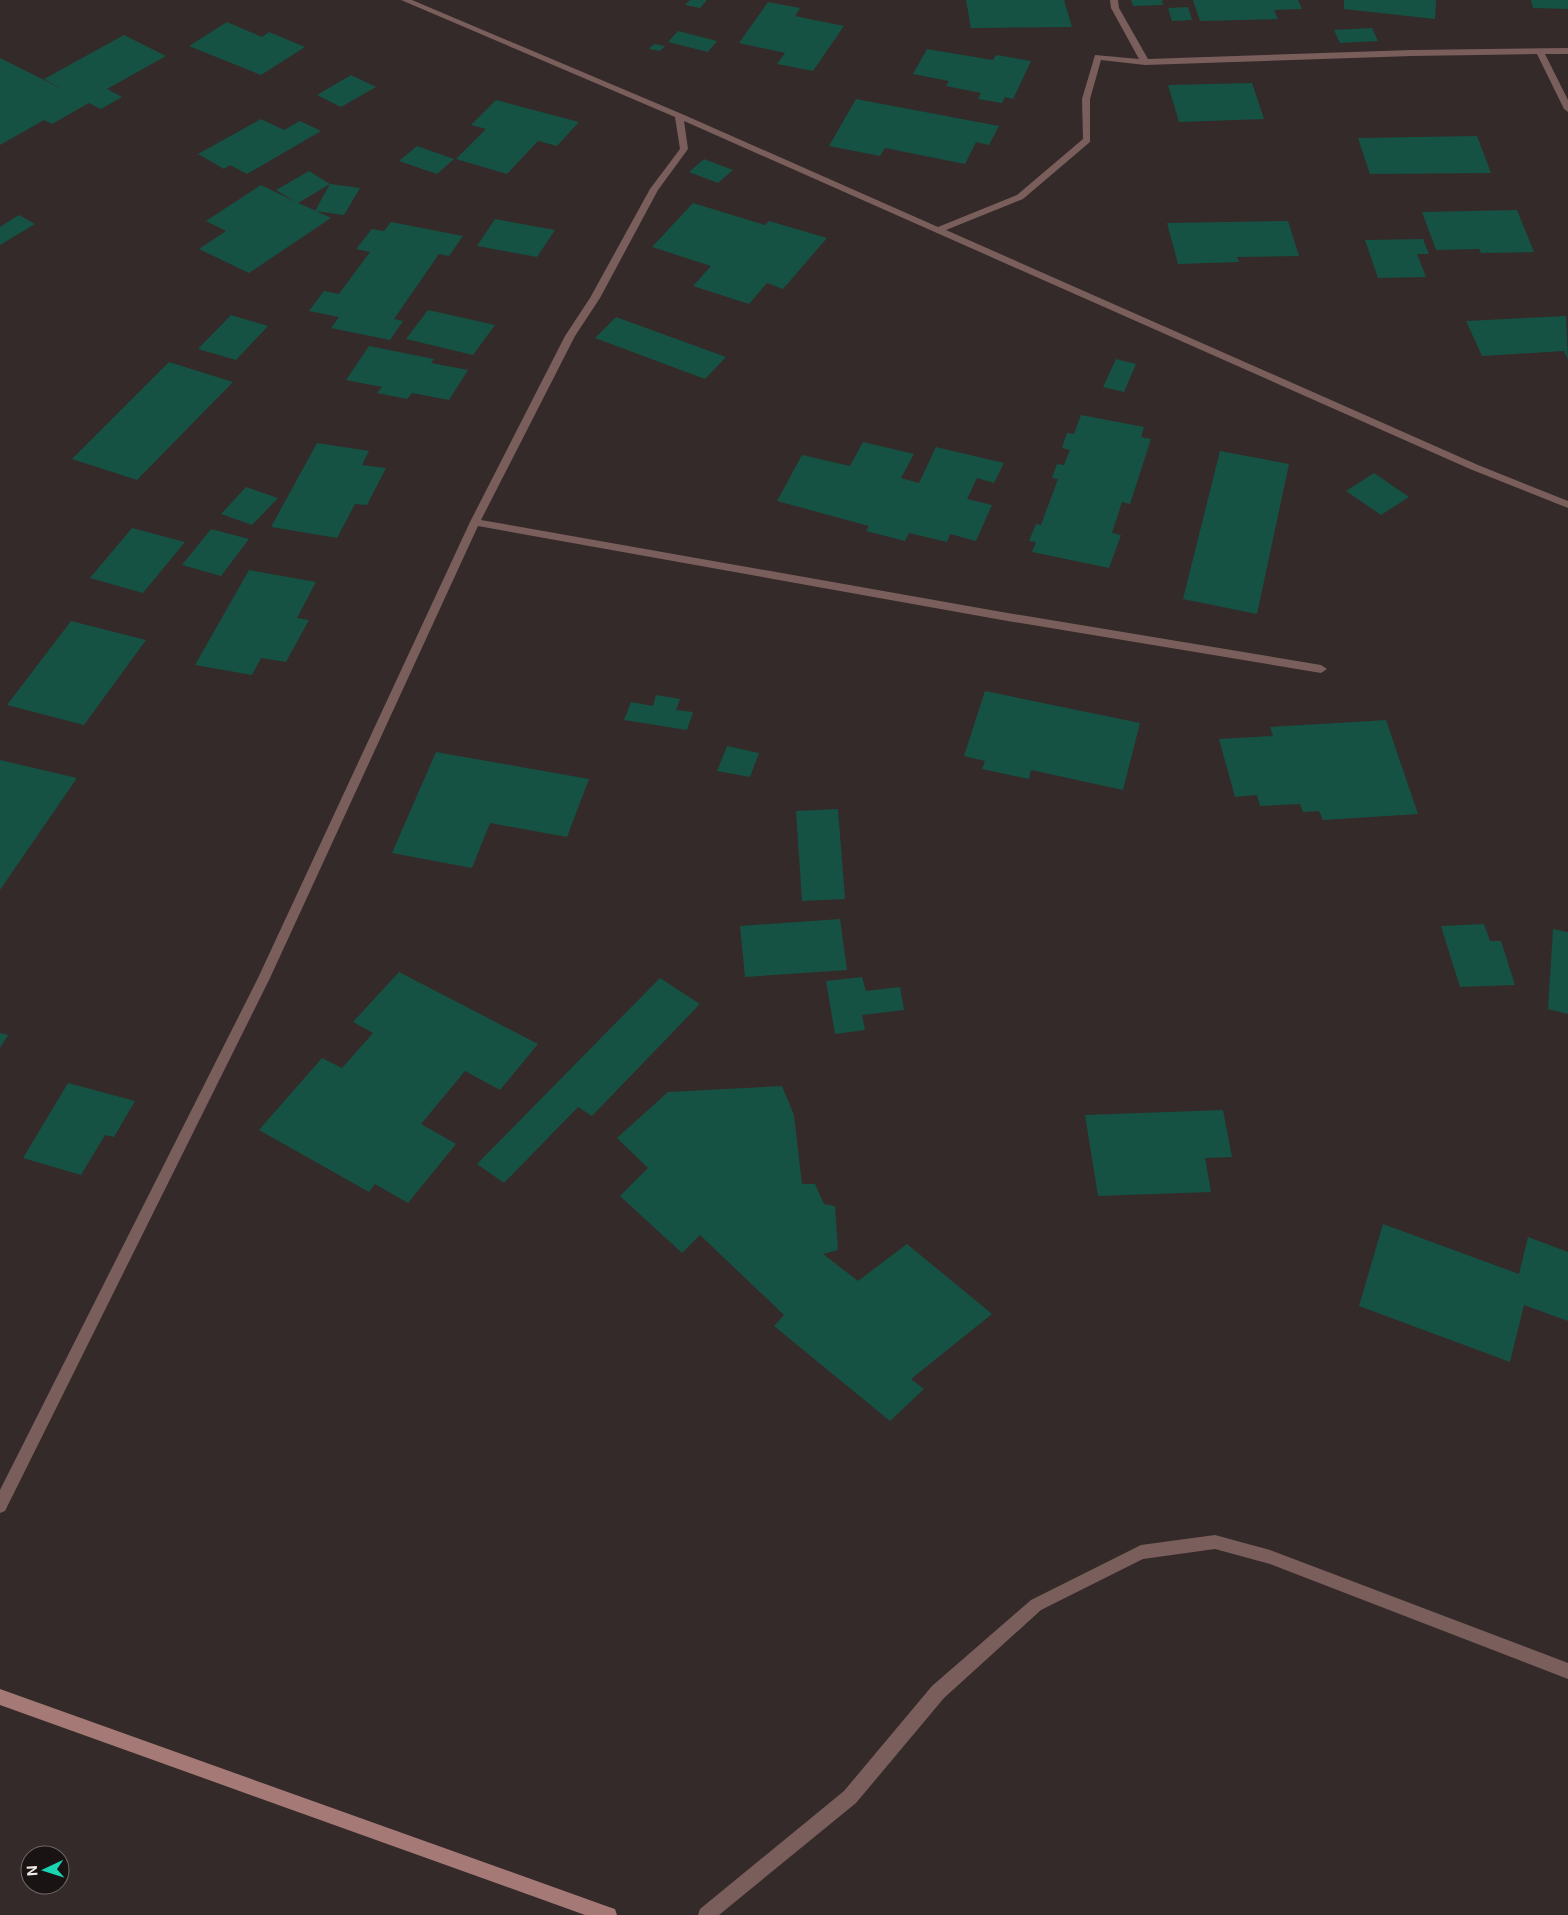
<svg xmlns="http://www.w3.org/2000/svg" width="1568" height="1915" font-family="Inter,sans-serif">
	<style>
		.building { fill: #155244 }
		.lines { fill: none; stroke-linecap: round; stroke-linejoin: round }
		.street { fill: #7a5e5b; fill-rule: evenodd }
		.secondary { fill: #a57975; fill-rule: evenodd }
	</style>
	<rect width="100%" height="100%" fill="#342a29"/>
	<!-- building -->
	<path class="building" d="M690 0H707L700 8 685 5Z
		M966 0H1064L1072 27 971 28Z
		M1131 0H1162L1163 5 1133 6Z
		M1193 0H1298L1302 9 1274 10 1278 19 1200 21Z
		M1344 0H1436L1435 19 1344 9Z
		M1531 0H1568V9L1533 8Z
		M768 2 800 8 795 16 844 26 813 71 777 64 785 53 739 43Z
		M1188 7 1192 20 1172 21 1168 8Z
		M227 22 262 37 269 32 305 47 261 75 189 46Z
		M1372 28 1378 41 1340 43 1334 30Z
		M678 31 717 41 708 52 668 42Z
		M124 35 166 56 107 89 122 97 101 109 89 103 52 124 44 120 0 145V58L66 91 44 79Z
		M654 44 665 46 660 51 649 49Z
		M927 49 993 60 996 55 1031 61 1013 99 1005 97 1002 103 978 99 981 93 946 86 949 81 913 74Z
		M351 75 376 87 341 107 317 95Z
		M1252 83 1264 119 1179 122 1168 85Z
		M856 99 999 126 989 145 976 142 965 164 885 148 880 156 829 146Z
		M496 100 579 122 557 146 538 141 507 174 456 159 486 129 471 125Z
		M261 119 284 130 300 121 321 131 247 174 230 165 224 169 198 154Z
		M1477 136 1491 173 1370 174 1358 138Z
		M417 146 454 159 437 174 399 161Z
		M704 159 733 170 718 183 689 172Z
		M309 171 330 184 360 188 344 215 315 211 330 184 298 203 312 209 331 218 249 273 199 249 226 231 206 221 261 185 296 202 276 190Z
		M693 203 765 225 769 221 827 238 783 289 767 283 749 304 693 286 711 266 652 247Z
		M1517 210 1534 252 1481 253 1479 249 1436 250 1422 212Z
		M19 215 35 224 0 245V227Z
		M495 219 555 230 537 257 477 246Z
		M1288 221 1299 256 1237 257 1239 262 1178 264 1167 223Z
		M391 222 463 236 449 256 439 254 394 319 403 321 390 340 331 328 339 317 309 311 324 291 339 294 370 252 356 249 372 229 384 231Z
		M1423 239 1429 254H1417L1426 277 1378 278 1365 240Z
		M428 310 495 325 473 355 406 339Z
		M231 315 268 326 236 360 198 349Z
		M1566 316 1568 360 1564 351 1482 356 1466 321Z
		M616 317 726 357 705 379 595 338Z
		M369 346 434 359 431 363 468 370 449 400 412 393 407 399 377 393 382 387 346 380Z
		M1116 359 1136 364 1124 392 1103 387Z
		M169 362 233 382 137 480 72 459Z
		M1081 415 1144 427 1141 437 1151 439 1130 504 1122 502 1112 533 1121 535 1109 568 1032 552 1036 542 1029 541 1036 524 1041 525 1058 479 1052 478 1057 464 1064 465 1070 450 1062 448 1067 433 1074 434Z
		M863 442 914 454 901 478 919 483 936 447 1004 463 994 483 977 478 967 499 992 505 976 541 950 534 947 542 909 533 905 541 866 531 869 526 777 501 802 455 850 466Z
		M317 443 369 451 362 465 386 468 367 505 355 504 337 538 271 527Z
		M1220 451 1289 464 1257 614 1183 599Z
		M1374 473 1409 497 1381 515 1346 491Z
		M246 487 278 498 252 525 221 514Z
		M132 528 185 542 143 593 90 578Z
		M211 529 249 539 221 576 182 565Z
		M249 570 316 582 297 618 309 620 286 662 261 658 252 675 195 665Z
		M71 621 146 640 84 725 7 705Z
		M985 691 1140 723 1123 790 1031 770 1029 779 982 769 985 761 964 756Z
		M656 695 680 699 676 710 693 712 687 730 624 720 631 702 653 706Z
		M1386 720 1418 814 1323 820 1319 811 1303 812 1300 804 1260 806 1257 795 1235 797 1219 739 1273 736 1270 727Z
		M727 746 759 753 750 777 717 771Z
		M436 752 589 779 567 837 490 823 472 868 392 853Z
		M0 760 77 778 0 890Z
		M838 809 845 899 802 901 796 811Z
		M840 919 847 970 745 977 740 926Z
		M1484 924 1490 941H1501L1515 985 1460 987 1441 926Z
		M1553 929 1568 932V1014L1548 1009Z
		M399 972 538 1044 500 1090 465 1071 421 1124 456 1144 408 1203 375 1184 369 1192 259 1130 322 1058 342 1068 373 1033 353 1022Z
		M862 977 866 991 900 987 904 1010 862 1015 865 1030 835 1034 826 981Z
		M660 978 700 1004 592 1116 578 1107 504 1183 477 1164Z
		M0 1033 8 1035 0 1048Z
		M68 1083 135 1101 114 1137 105 1135 81 1175 23 1158Z
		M782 1086 794 1115 802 1184H815L824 1204 835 1206 838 1250 823 1254 858 1281 907 1244 992 1314 911 1379 924 1389 890 1421 774 1326 784 1315 700 1235 682 1253 620 1196 648 1168 617 1138 668 1092Z
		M1223 1110 1232 1157 1205 1158 1211 1192 1098 1196 1085 1115Z
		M1383 1224 1519 1274 1528 1237 1568 1252V1321L1524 1305 1510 1362 1359 1306Z"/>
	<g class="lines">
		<!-- street -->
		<path class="street" d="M401 0H412L682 114 938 227 1017 195 1083 139 1082 99 1095 55 1139 59 1111 8 1110 0H1118L1119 8 1148 59 1412 50 1568 48V54H1545L1568 100V112L1564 109 1537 54 1412 56 1145 65 1101 60 1090 99V142L1023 199 946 230 1478 465 1568 501V508L1470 469 684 121 688 149 658 190 600 298 575 336 481 520 1002 612 1321 665 1327 669 1321 673 1002 620 478 526 270 978 5 1511 0 1513V1490L258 978 470 522 565 336 590 298 650 189 680 149 675 117Z
			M1215 1535 1270 1550 1568 1663V1679L1270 1564 1215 1549 1143 1559 1041 1610 944 1698 856 1803 719 1915H698L700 1909 844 1791 932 1686 1031 1600 1141 1545Z"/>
		<!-- secondary -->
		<path class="secondary" d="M0 1689 609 1907 615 1909 617 1915H585L0 1705Z"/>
	</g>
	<!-- north arrow -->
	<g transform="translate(45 1870) rotate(266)"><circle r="24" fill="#191413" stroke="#6f6a69"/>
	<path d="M0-4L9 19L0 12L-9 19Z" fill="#1ad5b2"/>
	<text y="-8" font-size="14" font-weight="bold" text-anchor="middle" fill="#f1eae9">N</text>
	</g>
</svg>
